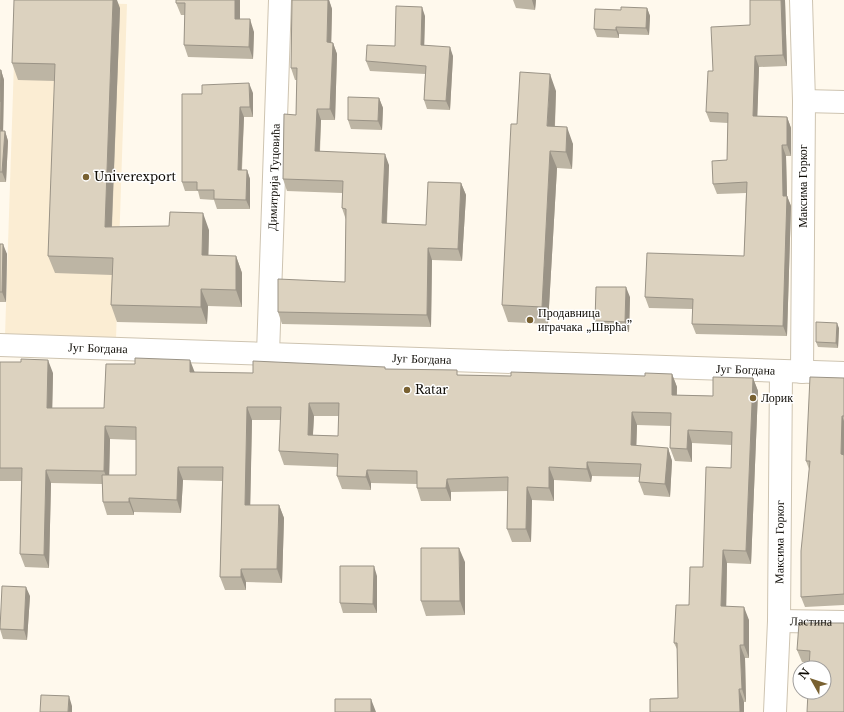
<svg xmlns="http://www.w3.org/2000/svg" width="844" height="712" font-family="'Libre Baskerville',serif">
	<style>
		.built { fill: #fbedd3 }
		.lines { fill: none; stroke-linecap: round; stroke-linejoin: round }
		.minor-casing { stroke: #cec4b1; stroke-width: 24 }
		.minor { stroke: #fff; stroke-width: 22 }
		.wall { fill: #bdb5a4; fill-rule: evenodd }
		.shaded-wall { fill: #9a9386 }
		.building { fill: #dcd2bf; stroke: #9a9386; fill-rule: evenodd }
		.poi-dot { fill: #796131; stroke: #fff; stroke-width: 1.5 }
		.labels { text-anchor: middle; stroke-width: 3; stroke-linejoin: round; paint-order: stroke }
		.poi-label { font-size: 12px; fill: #0e0b05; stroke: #fff; text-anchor: start }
		.street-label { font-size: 12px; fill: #0e0b05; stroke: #fff }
	</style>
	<rect width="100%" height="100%" fill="#fff9ed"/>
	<!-- built -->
	<path class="built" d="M16 1 127 4 116 339 5 336Z"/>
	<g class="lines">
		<!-- minor casing -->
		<g class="minor-casing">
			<g id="minor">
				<path d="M801 0 804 101 802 372"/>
				<path d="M804 101 844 102"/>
				<path id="s1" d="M0 345 844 373"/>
				<path id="s2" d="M268 354 280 0"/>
				<path id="s3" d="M779 621 844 622"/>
				<path id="s4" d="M775 712 779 621 781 371"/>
			</g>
		</g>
		<!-- minor -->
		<use href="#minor" class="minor"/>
	</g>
	<!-- wall -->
	<path class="wall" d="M240 0V19L254 32 253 59 188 57 184 45 185 15H181L176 3Z
		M292 0H329L332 9 331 43H333L337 54 335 120H321L320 152 389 165 387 224 426 225 461 183 466 195 462 261 432 260 431 327 282 324 278 312 345 282 346 220 342 208V193L287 191 283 179 296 115 297 80H295L291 68Z
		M513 0H536L535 10 516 8Z
		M750 0H785L787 66 759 67 757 116 787 117 791 128V156H786L787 196 791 206 787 336 696 334 692 324 693 309 649 308 645 297 744 256 746 193 717 194 713 184 727 160 728 123 710 122 706 112 750 25Z
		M120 8 112 227 209 230 208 256H236L242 273V307L208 306 207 324 117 322 111 305 112 275 55 273 48 256 55 81 18 80 12 63Z
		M647 8 650 16 649 35 619 34V38L597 37 594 29 621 10Z
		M425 16 424 45 453 56 450 110 427 109 424 100 425 74 370 71 366 61 395 46Z
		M0 70H1L4 80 3 131H5L8 141 6 182H0Z
		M556 91 555 126 573 144 572 169 557 168 548 324 508 322 502 305Z
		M253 93V117H244L242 170H247L250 179V209H217L214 200 200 199 198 191H185L182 182V94Z
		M379 98 383 108 382 130 351 129 348 120Z
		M0 244 7 254 6 302H0Z
		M630 297 629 332 599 331 595 321Z
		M839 328 838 348 818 347 816 342Z
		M0 362 53 373 52 408H104L195 373H253L386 369 459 375 511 376H645L672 374 677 387V395L713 396 753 378 758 391 751 564 727 563 726 606 749 620V658H745L746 702 678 698 677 649 674 643 703 567 731 468 732 445 692 443V462L675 461 670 448 671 426 637 425 636 446 668 448 672 461 670 497 644 495 639 482 640 477 592 476 591 482 554 480V501L532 500 531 542H512L507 529 508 491 451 492V501H421L417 488V484L371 483V490L342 489 337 476V467L284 465 279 451 281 420H252L250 505H279L284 518 282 583 246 582V590H225L220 577 222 481 183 480 181 513 134 512V515H107L103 502 102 484 51 483 49 568 25 567 20 554 21 481H0ZM314 416H339L338 436 313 435ZM110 439 136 440V475H109Z
		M844 378V605L805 607 801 597 809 469 806 461Z
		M465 562V615L426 616 421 601Z
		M377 576V613H343L340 603Z
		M30 596 27 640 3 639 0 629Z
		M844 623 810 662H802L797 650Z"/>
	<!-- shaded-wall -->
	<path class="shaded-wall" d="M113 0H117L120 8 111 244 105 227Z
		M235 0H240V31L235 19Z
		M328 0H329L332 9 331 54 327 42Z
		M532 0H536L535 10Z
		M781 0H785L787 66 783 55Z
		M422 7 425 16 424 54 421 45Z
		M647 8 650 16 649 35 646 28Z
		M250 19 254 32 253 59 249 47Z
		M616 27 619 34V38L616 30Z
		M333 43 337 54 335 120 330 109Z
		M450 47 453 56 450 110 446 101Z
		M755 56 759 67 757 127 753 116Z
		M1 70 4 80 3 136 0 129Z
		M550 74 556 91 554 143 547 126Z
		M249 83 253 93V117L250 107Z
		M379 98 383 108 382 130 378 121Z
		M240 107 244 117 241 179 238 170Z
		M317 109 321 120 319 163 315 151Z
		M787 117 791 128V156L787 145Z
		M567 127 573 144 572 169 566 152Z
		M5 131 8 141 6 182 2 172Z
		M782 145 786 156 787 196 791 206 787 336 783 326V196Z
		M550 151 557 168 548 324 542 307Z
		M385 154 389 165 386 235 382 223Z
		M247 170 250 179V209L246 200Z
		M461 183 466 195 462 261 458 249Z
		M203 213 209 230 208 273 202 255Z
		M3 244 7 254 6 302 2 292Z
		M428 248 432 260 431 327 427 315Z
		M236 256 242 273V307L236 290Z
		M626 287 630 297 629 332 625 322Z
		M201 289 208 306 207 324 201 307Z
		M837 323 839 328 838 348 836 343Z
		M48 360 53 373 52 421 47 408Z
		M190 360 195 373 190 372Z
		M672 374 677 387 676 408 672 395Z
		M753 378 758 391 751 564 746 551Z
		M309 403 314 416 312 448 308 435Z
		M247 407 252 420 250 518 245 505Z
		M632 412 637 425 636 458 631 445Z
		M842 416 844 421V462L841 454Z
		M105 426 110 439 109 484 104 471Z
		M688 430 692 443V462L687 449Z
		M668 448 672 461 670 497 665 484Z
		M587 462 592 476 591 482 587 469Z
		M178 467 183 480 181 513 177 500Z
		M549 467 554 480V501L549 488Z
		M46 470 51 483 49 568 44 555Z
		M367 470 371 483V490L366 477Z
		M447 479 451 492V501L446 488Z
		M527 487 532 500 531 542 526 529Z
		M129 498 134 512V515L129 502Z
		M279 505 284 518 282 583 277 569Z
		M459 548 465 562V615L460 601Z
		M723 550 727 563 726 619 721 606Z
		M374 566 377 576V613L373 604Z
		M241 569 246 582V590L241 577Z
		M26 587 30 596 27 640 24 630Z
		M744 607 749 620V658L744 645Z
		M740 645 745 658 746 702 742 689Z
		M739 689 744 702V712H740Z
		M69 696 72 706V712H68Z
		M371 699 376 712H371Z"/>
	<!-- building -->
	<path class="building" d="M14 0H113L105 227 169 226 170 212 203 213 202 255 236 256V290L201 289V307L111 305 113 258 48 256 55 64 12 63Z
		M176 0H235V19H250L249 47 184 45 185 3H176Z
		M292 0H328L327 42 333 43 330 109H317L315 151 385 154 382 223 426 225 428 182 461 183 458 249 428 248 427 315 278 312V279L345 282 346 209 342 208 343 181 283 179 284 114 296 115 297 68H291Z
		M750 0H781L783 55 755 56 753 116 787 117V145H782L783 196H787L783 326 692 324 693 299 645 297 647 253 744 256 747 182 713 184 712 161 727 160 728 113 706 112 708 71H713L711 27 750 25Z
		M396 6 422 7 421 45 450 47 446 101 424 100 426 66 366 61 367 45 395 46Z
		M621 7 647 8 646 28 616 27V30L594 29 595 9 621 10Z
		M0 70H1L0 102Z
		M520 72 550 74 547 126 567 127 566 152 550 151 542 307 502 305 511 124H517Z
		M249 83 250 107H240L238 170H247L246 200 214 199V190H197V182H182V94H202V85Z
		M348 97 379 98 378 121 348 120Z
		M0 131H5L2 172H0Z
		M0 244H3L2 292H0Z
		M596 287H626L625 322 595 321Z
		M816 322 837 323 836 343 816 342Z
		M135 358 190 360V372L253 373V361L385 367V369L457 370V375L511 376V372L645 376V373L672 374V395L713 396V377L753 378 746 551 723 550 721 606 744 607V645H740L742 689H739L740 712H650V699L678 698 677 643H674L676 605H689L690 567H703L706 467 731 468 732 432 688 430 687 449 670 448 671 413 632 412 631 445 668 448 665 484 639 482 641 464 587 462V469L549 467V488L527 487 526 529H507L508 477 447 479 446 488H417V471L367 470 366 477 337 476 338 454 279 451 281 407H247L245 505H279L277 569H241V577H220L223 467H178L177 500 129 498V502H103L102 475H136V427L105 426 104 471 46 470 44 555 20 554 22 468H0V362H21V359L48 360 47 408H104L106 364H135ZM309 403H339L338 436 308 435Z
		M810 377 844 378V416H842L841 454 844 455V594L801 597V551L810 461H806Z
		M421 548H459L460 601H421Z
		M340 566H374L373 604 340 603Z
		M2 586 26 587 24 630 0 629Z
		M799 623H844V712H807L808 692H824V668H809L810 651 797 650Z
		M41 695 69 696 68 712H40Z
		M335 699H371V712H335Z"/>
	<!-- markers -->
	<g class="poi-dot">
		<circle cx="86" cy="177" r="4"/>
		<circle cx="530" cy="320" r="4"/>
		<circle cx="407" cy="390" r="4"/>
		<circle cx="753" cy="398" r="4"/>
	</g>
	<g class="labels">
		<!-- poi labels -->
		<g class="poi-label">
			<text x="94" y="181">Univerexport</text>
			<text x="538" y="317">Продавница<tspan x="538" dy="14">играчака „Шврћа”</tspan></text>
			<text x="415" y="394">Ratar</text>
			<text x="761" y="402">Лорик</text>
		</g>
		<!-- street labels -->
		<g class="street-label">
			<text dy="4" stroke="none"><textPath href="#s2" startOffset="177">Димитрија Туцовића</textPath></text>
			<text transform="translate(803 186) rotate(-90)" y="4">Максима Горког</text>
			<text dy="4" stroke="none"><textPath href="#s1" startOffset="98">Југ Богдана</textPath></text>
			<text dy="4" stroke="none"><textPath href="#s1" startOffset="422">Југ Богдана</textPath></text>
			<text dy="4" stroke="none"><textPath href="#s1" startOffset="746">Југ Богдана</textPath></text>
			<text dy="4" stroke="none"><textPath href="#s4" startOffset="170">Максима Горког</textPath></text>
			<text dy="4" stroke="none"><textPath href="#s3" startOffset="32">Ластина</textPath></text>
		</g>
	</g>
	<!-- north arrow -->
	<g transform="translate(812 680) rotate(309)"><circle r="19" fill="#ffffff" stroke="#9f9d9b"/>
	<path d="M0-3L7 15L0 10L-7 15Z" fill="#796131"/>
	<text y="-6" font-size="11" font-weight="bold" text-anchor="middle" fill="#0e0b05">N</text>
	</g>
</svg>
